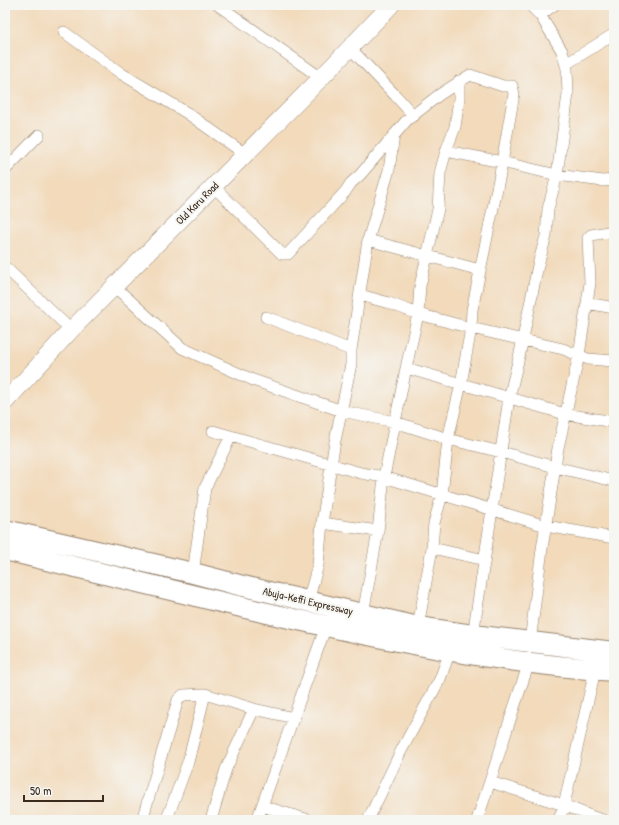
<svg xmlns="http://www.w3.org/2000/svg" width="619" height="825" font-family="'Patrick Hand',sans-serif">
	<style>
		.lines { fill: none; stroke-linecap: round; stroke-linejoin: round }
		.street-casing { stroke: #96826c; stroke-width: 12 }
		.primary-casing { stroke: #96826c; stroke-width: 18 }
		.highway-casing { stroke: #96826c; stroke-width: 22 }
		.street { stroke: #fff; stroke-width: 11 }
		.primary { stroke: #fff; stroke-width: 17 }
		.highway { stroke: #fff; stroke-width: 20 }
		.labels { text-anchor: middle; stroke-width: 4; stroke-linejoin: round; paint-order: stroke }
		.street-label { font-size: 11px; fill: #3b2a1e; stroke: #f6f6f2 }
	</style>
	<rect width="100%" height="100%" fill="#f6f6f2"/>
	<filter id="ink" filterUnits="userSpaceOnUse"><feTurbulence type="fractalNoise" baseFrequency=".025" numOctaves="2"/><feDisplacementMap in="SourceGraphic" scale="8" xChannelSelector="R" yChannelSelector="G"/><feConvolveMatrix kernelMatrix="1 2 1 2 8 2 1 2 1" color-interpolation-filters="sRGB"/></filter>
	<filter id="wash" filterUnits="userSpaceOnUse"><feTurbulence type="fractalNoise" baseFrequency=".012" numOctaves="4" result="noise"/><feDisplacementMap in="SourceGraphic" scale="16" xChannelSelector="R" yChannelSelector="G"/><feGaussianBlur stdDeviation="0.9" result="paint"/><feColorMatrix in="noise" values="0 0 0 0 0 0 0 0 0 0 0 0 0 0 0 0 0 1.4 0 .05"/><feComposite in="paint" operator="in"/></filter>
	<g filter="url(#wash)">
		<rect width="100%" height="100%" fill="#f2dabb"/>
	</g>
	<g filter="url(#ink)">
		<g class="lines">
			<!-- street casing -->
			<g class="street-casing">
				<path id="street" d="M218 5 321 78
					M540 15 554 5
					M64 32 122 74 187 113 245 154
					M350 48 395 95 414 116
					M566 64 614 34
					M446 151 502 162 557 175 603 181 614 180
					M5 170 39 135
					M213 186 282 254H288L345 192 351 183 360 175 407 120 439 95 470 75 503 86H512L514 94 500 174 472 310 471 328 461 384 448 439 442 495 434 523 432 548 418 627
					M368 240 480 270
					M5 267 71 330
					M114 286 182 348 253 380 342 411 395 422 448 439 501 452 555 467 614 481
					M360 295 389 303 418 314 471 328 563 349 588 359 614 361
					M587 303 614 308
					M266 317 351 350
					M406 368 565 414 614 422
					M213 431 361 473 384 477 546 526 614 538
					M322 523 378 531
					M432 548 485 560
					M193 573 205 488 231 436
					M308 601 318 565 322 523 335 441 351 364V350L368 240 389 170 394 135
					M363 614 378 531 384 477 406 368 418 314 420 286 438 209 440 173 446 151 455 127 459 99V81
					M473 635 509 398 520 353 538 265 546 236 548 209 557 175 568 94 567 69 562 51 540 15 530 5
					M530 642 542 549 558 448 579 355 590 283 588 238 591 235 614 231
					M490 782 564 805 593 817 603 820
					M262 806 309 820
					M168 816 188 762 205 694
					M142 820 178 700 183 695 205 694 254 709 294 718
					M211 820 226 769 254 709
					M257 820 326 626
					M368 820 401 751 440 679 450 651
					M477 820C495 768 511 715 529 663
					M559 820 564 805 595 670"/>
			</g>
			<!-- primary casing -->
			<g class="primary-casing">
				<path id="primary" d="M5 402 71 330 321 78 391 5"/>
			</g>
			<!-- highway casing -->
			<g class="highway-casing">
				<path id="highway" d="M5 530 193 573 239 585 418 627 473 635 614 652
					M5 550C88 570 171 590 254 610 373 637 492 663 614 671"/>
			</g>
			<!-- street -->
			<use href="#street" class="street"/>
			<!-- primary -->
			<use href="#primary" class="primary"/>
			<!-- highway -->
			<use href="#highway" class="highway"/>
		</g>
	</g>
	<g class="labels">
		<!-- street labels -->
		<g class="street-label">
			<text transform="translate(197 203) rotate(-45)" y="4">Old Karu Road</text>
			<text transform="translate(308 601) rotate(13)" y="4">Abuja-Keffi Expressway</text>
		</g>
	</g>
	<!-- margin -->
	<rect width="619" height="825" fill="none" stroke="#f6f6f2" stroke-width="20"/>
	<!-- scale -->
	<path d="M24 795v6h79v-6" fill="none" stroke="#3b2a1e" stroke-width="2"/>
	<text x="30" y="795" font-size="12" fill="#3b2a1e" stroke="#f6f6f2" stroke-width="3" paint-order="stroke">50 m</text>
</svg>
